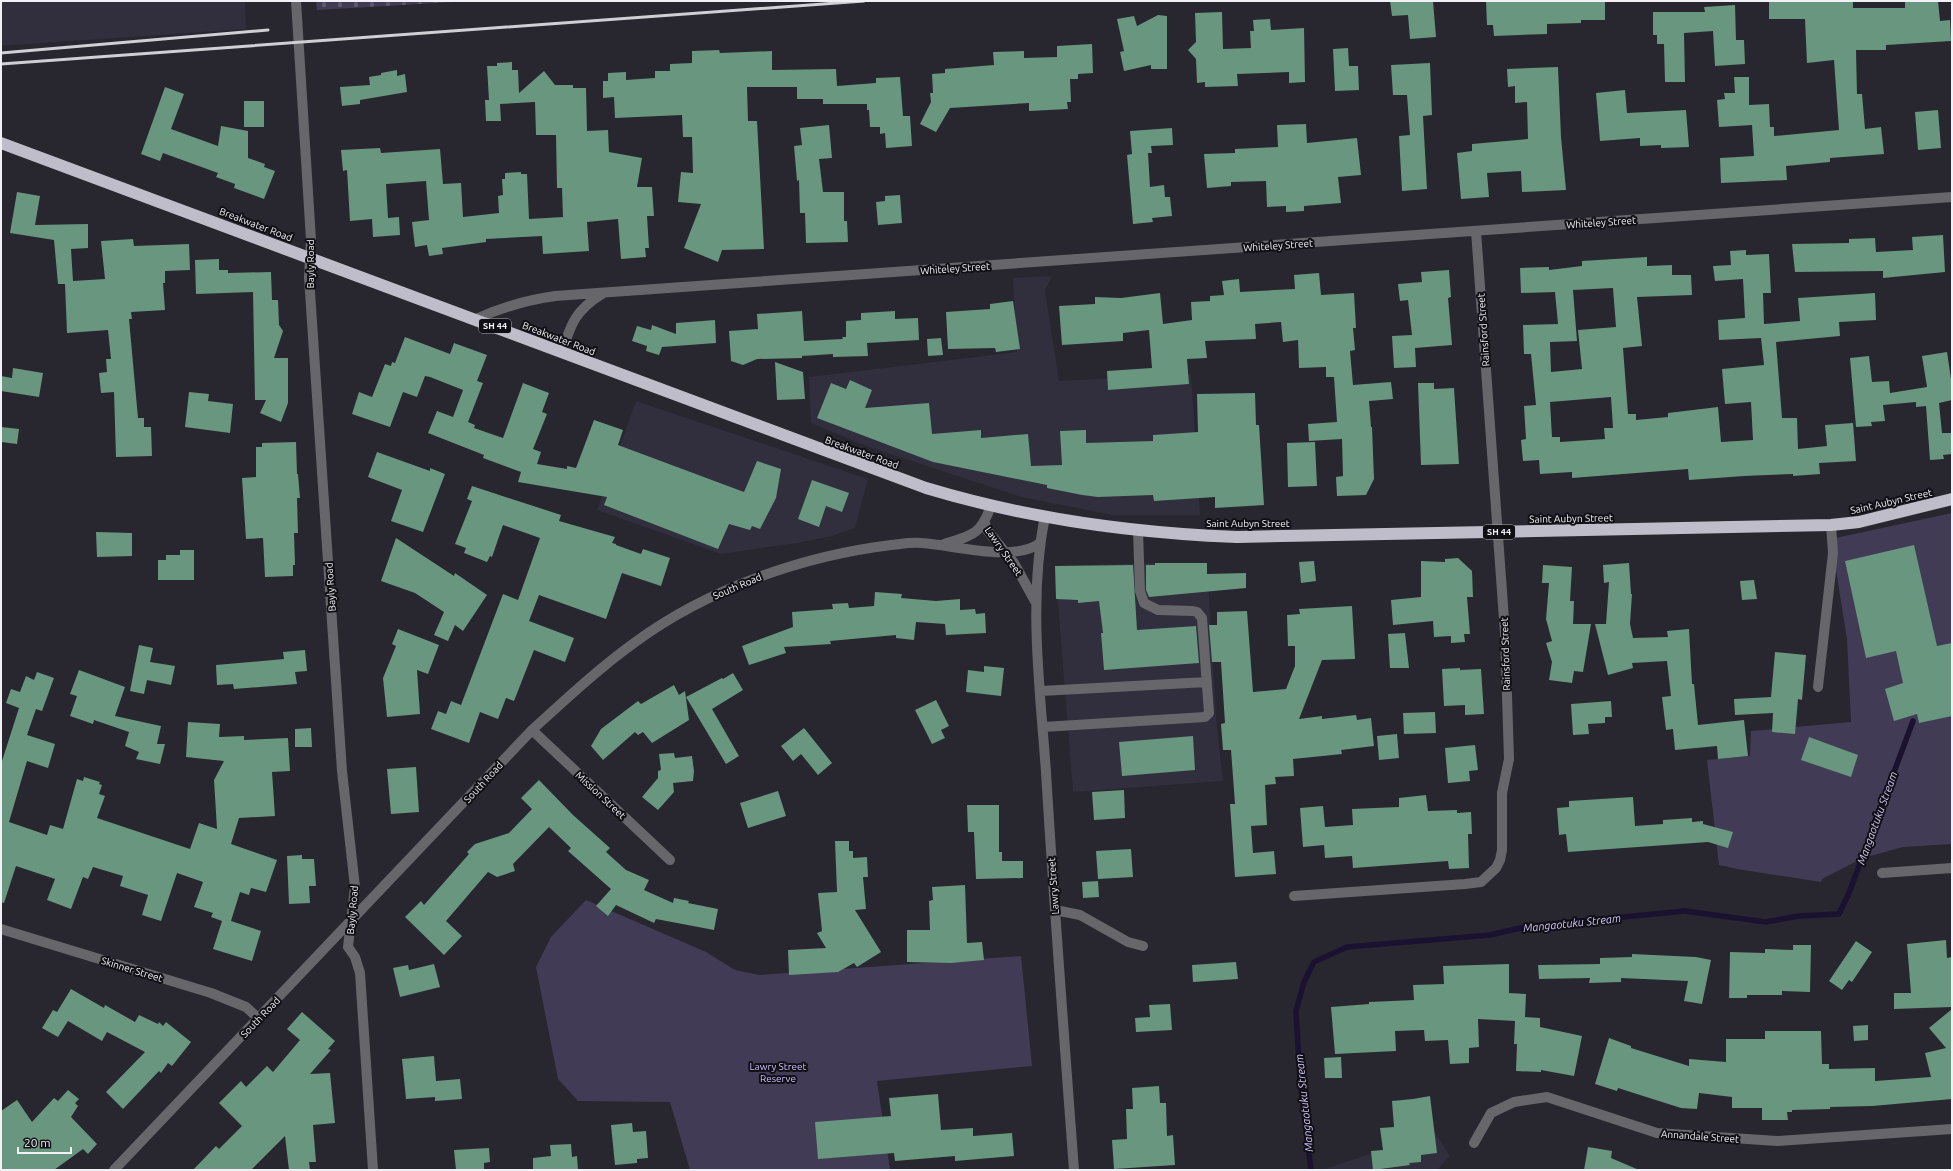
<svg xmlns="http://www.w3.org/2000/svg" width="1953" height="1171" font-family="Ubuntu,sans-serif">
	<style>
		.built { fill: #312e3d }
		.cemetery { fill: url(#cemetery-stones) }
		.park { fill: #423b56 }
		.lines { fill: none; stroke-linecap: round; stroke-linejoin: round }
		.stream { stroke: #1b1231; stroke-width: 5.5 }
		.building { fill: #68967f; fill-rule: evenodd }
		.minor { stroke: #67666b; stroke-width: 10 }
		.highway { stroke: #bfbdc9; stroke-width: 12 }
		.rail { stroke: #d1cfd6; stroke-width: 3 }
		.labels { text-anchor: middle; stroke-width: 4; stroke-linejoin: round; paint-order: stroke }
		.shield { fill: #100f14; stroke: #aeacb3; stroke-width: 1 }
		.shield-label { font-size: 9px; font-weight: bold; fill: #f2f0f7 }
		.street-label { font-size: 10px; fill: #f2f0f7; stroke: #100f14 }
		.park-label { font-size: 10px; fill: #cdbefe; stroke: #100f14 }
		.water-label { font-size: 11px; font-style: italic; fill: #d2c6fa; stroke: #100f14 }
	</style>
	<defs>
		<pattern id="cemetery-stones" width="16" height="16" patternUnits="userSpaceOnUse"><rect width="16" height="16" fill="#423b56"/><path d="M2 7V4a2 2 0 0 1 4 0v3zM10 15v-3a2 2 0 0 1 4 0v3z" fill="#5e586f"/></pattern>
	</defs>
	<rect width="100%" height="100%" fill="#28262f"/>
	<!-- built -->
	<path class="built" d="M1 1H245L246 29 1 46Z
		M1052 276 1045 290 1059 381 1191 374 1200 515H1112L1021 497 866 446 811 423 809 377 1017 352 1013 278Z
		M636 401 868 479 855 528 832 536 797 543 721 554 597 510Z
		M1155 563H1207L1216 718 1223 781 1073 792 1055 566Z
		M1435 1132 1450 1156 1437 1170H1322Z"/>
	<!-- cemetery -->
	<path class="cemetery" d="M316 1H470L317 10Z"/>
	<!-- park -->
	<path class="park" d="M1952 513V844L1903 847 1863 858 1822 879 1821 882 1737 869 1719 865 1707 760 1750 756 1751 731 1851 722 1847 639 1831 539Z
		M586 900 706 952 735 970 759 975 1021 956 1032 1066 877 1081 890 1170H690L670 1102 578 1101 558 1079 536 967 551 937Z"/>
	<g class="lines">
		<!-- stream -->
		<path class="stream" d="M1311 1170 1300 1080 1296 1011 1304 982 1314 962 1347 947 1490 935 1529 926 1685 911 1766 922 1798 916 1839 914 1849 893 1913 721"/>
	</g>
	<!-- building -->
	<path class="building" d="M1390 1H1433L1436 37 1410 39 1408 15 1392 16Z
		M1486 1H1605V20H1581V23L1547 24V34L1494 36 1493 25H1487Z
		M1769 1 1853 2V8H1905V1H1938L1940 21 1950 20 1951 41 1886 45V50H1856L1857 94H1862L1865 129 1881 127 1884 154 1830 158V162L1786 166 1787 180 1721 183 1720 158 1754 156 1752 125 1719 127 1717 100 1725 99 1724 93H1735L1734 77H1749V105L1769 104 1770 127H1774V136L1839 130 1834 60 1807 63 1805 19H1769Z
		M1735 5 1736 40H1744L1745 64 1715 66 1713 31 1684 33 1685 82H1665L1664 44H1657V35H1653V12H1705L1704 7Z
		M1222 12 1223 49 1251 48 1250 31H1254L1253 20 1270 19 1271 30 1304 28 1305 82 1289 83V72L1237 74 1238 86 1205 87V82L1197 83 1196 59 1188 50 1196 42 1195 13Z
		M1158 15 1167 16V69H1151V65L1124 71 1120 52 1124 51 1117 19 1134 16 1137 26Z
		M1092 44 1093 73 1078 74V79H1070L1071 102H1067L1068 109 1029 111V103L950 108 936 132 920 124 931 102 930 93H933L932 74 945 73V69L994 65 993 52 1024 51V58L1057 57V46Z
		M1348 48 1349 66H1358L1359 90 1335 91 1333 49Z
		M719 50 720 53 772 51V70L836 69 837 86 876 83V78L900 77 903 116H910L912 146 886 148 885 133 880 134V127H870L869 110H867V104H823V99H797V87H747L748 121H757L764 249 722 250 718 262 684 248 701 204 678 202 681 172 693 173 692 137H683L682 115 615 118 614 97 603 98V81H608V73L626 72V80L655 78V71H670V64L692 63V51Z
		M512 62V70H518L519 93 544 71 555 85H573V88H586L587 131 608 130 609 152 642 158 637 187H652L654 216H647L649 248H645L646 257 621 259 618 219 587 222 589 251 543 254 542 236 486 239V242L442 248 443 254 429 256 427 245 415 247 412 222 429 220 426 181 386 184 388 218 399 217 400 235 373 237 372 219 350 221 347 170 343 171 341 150 380 148 381 153 440 149 443 184 461 183 463 217 499 213 498 196 503 195 502 179H505V173L521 172V174H527L529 219 563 217 562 188H557L556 135H536L535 102 500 104 501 121H486L485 100H489L487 66H497V63Z
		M1430 63 1432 115 1423 116 1427 189 1402 191 1399 136 1410 135 1407 95H1393L1391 65Z
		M1558 67 1561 137 1566 190 1522 192 1521 171 1487 173 1489 197 1461 199 1457 153 1472 151V144L1528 139 1527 102 1515 103V86L1508 87 1507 69Z
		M397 70V76L405 74 407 92 360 100V104L342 106 340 87 370 85 369 77 381 75V73Z
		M165 87 184 94 171 129 218 146 221 126 248 131V158L265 164 264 167 275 171 264 199 234 188 235 184 216 177 218 173 163 153 160 161 141 154Z
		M1625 90 1627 113 1686 110 1689 147 1661 148V145L1640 146V138L1600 141 1596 93Z
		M244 101H264V127H244Z
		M1938 110 1941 148 1918 150 1915 112Z
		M1306 124 1307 143 1357 138 1361 175 1338 177 1341 203 1304 206V211L1286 212V206L1267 207 1266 181 1231 182V186L1207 188 1204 154 1235 153V149L1278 147 1277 125Z
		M829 125 832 158 819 159 823 192H844V221H847L848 242 806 243 805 213H800L799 180 797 181 794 146 802 145 800 128Z
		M1172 128 1173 145 1151 146 1152 153H1148L1150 187 1164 185 1165 197H1170L1172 216 1152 218 1153 222 1133 224 1127 155 1132 154 1130 131Z
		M17 192 40 196 35 225 88 224V248L71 249 73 281 105 279 101 241 133 239 134 246 189 244 190 270 165 271V283H163L165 310 131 312 132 319H129L138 418H144V427H151L152 456 116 457 114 392 101 393 99 373 107 372 106 359H111L108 330 67 333 65 284H58L54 240 10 233Z
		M900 195 902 223 878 225 876 202 885 201V196Z
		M1943 235 1945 272 1883 278V271L1795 272 1792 244 1849 243V239L1875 238 1876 252 1913 250 1912 237Z
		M1746 250V255L1769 254 1771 293H1763L1764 324 1800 321 1798 298 1875 293 1876 320 1839 322 1840 336 1776 342 1782 418H1797L1798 449 1827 446 1825 425 1853 423 1856 461 1819 463 1820 474 1793 476V474L1744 476 1689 480 1688 469 1572 478V472L1540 474 1539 460 1523 461 1521 440 1526 439 1524 406 1536 405 1531 354H1524L1523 325 1558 324 1555 292 1521 293 1520 268 1549 267V270L1582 266V261L1647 257V266L1672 265V275H1691L1692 295 1637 297 1642 346 1623 348 1628 414H1636V420L1668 417V413L1718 407 1721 442 1753 440 1751 402 1725 404 1722 369 1764 365 1761 338 1719 340 1718 320 1745 318 1743 279 1715 281 1713 266 1731 265 1730 251ZM1613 288 1616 327 1578 330 1582 369 1551 372 1550 342 1577 341 1573 290ZM1611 397 1613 428H1604L1605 439 1560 442V437H1552L1550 402Z
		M219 259V270H228V273L271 272 272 300H278L279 325 283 331 274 358H288V403L281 422 260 413 266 400H255L253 292 196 294 195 260Z
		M1449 270 1451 297 1448 298 1452 345 1415 348 1416 367 1394 368 1392 336 1412 335 1408 300 1400 301 1398 284 1422 282 1421 272Z
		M1319 273 1321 295 1354 293 1356 328H1353L1355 350 1350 351 1353 385 1391 382 1393 399 1369 401 1371 427H1372L1374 479 1366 495 1337 496 1336 477 1343 476 1342 439 1309 441 1308 424 1337 422 1334 377H1326V367L1299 368 1298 340 1283 342 1281 322 1255 324 1256 339 1205 341 1207 358 1187 359 1189 384 1108 390 1107 371 1152 368 1149 330 1123 333V341L1062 345 1059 306 1095 304V297L1121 298 1160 293 1163 324 1192 320 1191 302 1210 301V296L1224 295 1222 281 1239 279 1240 292 1295 289 1294 275Z
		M1013 301 1020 349 996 352 995 348 948 349 946 312 990 309V304Z
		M802 311 804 341 843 339 842 337H846V321L861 320V313L895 311V319L918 318 919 340 867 343 868 356 833 357V354L802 356V358L757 359 743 365 731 361 729 331 758 329 757 314Z
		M715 320 716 343 662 347 659 355 646 351 647 346 632 341 637 326 651 330 652 325 676 334V323Z
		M405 337 450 354 454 343 487 355 477 381 483 383 468 422 475 425 474 428 503 438 523 383 549 393 542 412 547 414 533 449 541 452 537 464 567 469V466L576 468 594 420 623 430 618 445 744 492 757 461 781 469 776 498 760 529 752 526 750 530 729 524 718 549 604 505 607 497 518 482 521 472 483 458 484 455 428 433 437 411 453 417 463 390 430 377 425 376 417 397 403 392 390 427 352 414 359 392 372 397 385 364 391 366 392 362 395 363Z
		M941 338 943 355 928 356 927 339Z
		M1947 352 1952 386V400L1939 403 1942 433H1952V454L1943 455 1944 459 1930 460 1926 406 1916 407V402L1883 405 1885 421 1871 422 1872 426 1856 427 1850 358 1869 356 1872 382 1889 381 1890 393 1927 387 1922 356Z
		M775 362 803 372 805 399 777 400Z
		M13 368 43 373 39 397 1 391V376L12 378Z
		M850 380 872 390 865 408 929 403 932 434 981 430V438L1028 434 1031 466 1062 465 1060 431 1086 430V443L1153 441V435L1198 432 1197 394 1255 393 1256 425H1259L1264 505 1215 508V497L1154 501 1153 495 1098 497 1082 495 1047 488V485L933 462 817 418 831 383 846 389Z
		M1418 383H1434V389L1454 388 1459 464 1421 465Z
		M189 392 209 394 208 401 233 404 230 433 185 427Z
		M1 427 19 429 17 444 1 442Z
		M296 442 297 474H298L300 498H297L298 533H294L295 565H293V576L265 577 263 538 246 539 242 478 256 477V447H262V443Z
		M1315 442 1317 486 1288 487 1287 443Z
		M377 452 430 471V468L445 474 423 532 391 521 402 490 368 477Z
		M812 480 849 493 842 512 826 506 819 527 798 519Z
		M472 486 561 515 559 521 615 537 612 543 616 544V545L641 554 643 549 670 558 661 586 622 573 606 619 539 595 529 621 574 638 565 662 534 650 514 701 506 698 498 719 480 712 469 743 431 729 438 711 446 714 451 701 461 705 503 594 518 600 540 538 503 525 492 557 490 556 487 562 464 553 466 548 455 544 472 501 467 499Z
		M96 532 132 533V556L97 557Z
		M396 538 454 576 455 573 487 595 463 631 455 625 448 641 434 635 444 612 415 593 381 581Z
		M1914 545 1937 646 1952 643V716L1919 723 1917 714 1894 721 1885 689 1903 683 1896 651 1866 658 1845 561Z
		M180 550H194V580H158V560H166V555H180Z
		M1458 558 1472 571 1473 597H1467L1470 634H1464L1465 642 1451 643V636L1434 637 1433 621 1393 625 1391 600 1421 597V561L1445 562V559Z
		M1314 561 1316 581 1301 583 1299 562Z
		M1155 563H1207V574L1246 573V588L1149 597 1146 590V565H1155Z
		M1629 563 1631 594H1632L1630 624 1633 638 1668 637 1667 631 1689 629 1692 684H1694L1698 725 1744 720 1748 756 1718 759 1717 746 1675 750 1673 729 1666 730 1662 697 1671 696 1667 661 1632 663 1633 668 1608 675 1595 624H1606L1609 582 1604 583 1603 565Z
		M1133 565 1137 630 1196 626 1199 663 1104 670 1101 633H1103L1099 601 1078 603V600L1056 599 1055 566Z
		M1543 565 1572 567 1570 601H1574L1573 624H1591L1583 672 1574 671 1572 683 1549 680 1552 662 1546 643 1552 641 1546 619 1549 583H1542Z
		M1754 580 1757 599 1742 600 1740 581Z
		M875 592 902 594 901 598 936 601 960 599V610L975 609 976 614 985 613 986 633 946 635 945 624 916 622 914 640 896 638V635L830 641 831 644 784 647 786 653 749 665 742 646 793 627 792 612 833 609 832 604 848 603 849 608 874 606Z
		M1352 606 1355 659 1322 660 1299 719 1322 716V719L1356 715 1357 720 1371 718 1374 746 1341 750 1342 754 1293 759 1294 776 1275 777 1276 784 1265 785 1267 825 1251 826 1253 853 1274 851 1276 874 1235 877 1230 804H1235L1231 750H1223L1221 724 1225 723 1221 662H1212L1209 625H1217V612L1247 611 1253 692 1286 689 1295 666V646H1288L1287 615 1300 614 1299 609Z
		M398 629 439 645 428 674 417 670 420 714 387 717 383 678 396 646 392 644Z
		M1405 633 1409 668H1390L1388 634Z
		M139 645 153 648 150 662 175 666 171 685 147 680 144 694 130 691Z
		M305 650 307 671 295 672 297 684 234 689 233 684 217 685 216 665 284 659 283 652Z
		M1775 652 1806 655 1802 700 1798 699 1795 734 1772 732 1773 713 1735 715 1734 699 1771 697Z
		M984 666 1004 668 1001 696 966 692 968 670 984 672Z
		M1460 668V670L1481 669 1484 714 1465 715V705L1444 706 1442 669Z
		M79 670 125 687 115 716 161 726 157 744H165L160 764 136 759 139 752 125 746 129 732 94 720 93 724 70 716 77 696 70 694Z
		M37 672 54 678 42 711 36 709 27 735 55 744 48 768 27 761 9 822 47 835 50 825 63 829 77 779 83 781 84 777 100 782 99 784 102 785 99 794 105 796 97 818 190 849 199 823 217 829 214 780 224 761 186 757 188 722 220 724 219 737 244 736V740L288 738 290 771 272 772 275 816 239 818 231 844 277 860 266 892 251 888 249 895 240 892 231 921 261 931 252 961 213 949 222 921 211 917 213 913 194 907 203 882 177 873 161 921 142 915 148 895 120 886 123 876 93 867 88 879 83 877 71 909 47 900 55 879 16 866 4 903 1 902V764L19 708 6 703 11 689 20 692 26 676 34 680Z
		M733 673 743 690 712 709 739 756 726 764 686 697 722 678 723 679Z
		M674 685 679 695 685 691 689 720 652 743 643 732 638 735 635 732 603 760 591 746 601 729 638 701 641 704Z
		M936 700 949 726 941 730 945 738 932 744 915 710Z
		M1611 701 1612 717H1605V723L1588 724 1589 734 1573 735 1571 704Z
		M1435 712 1436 733 1404 734 1403 713Z
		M311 728 312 747H295V729Z
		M804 728 832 763 818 775 801 754 793 761 781 746Z
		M1397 734 1399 758 1379 760 1377 736Z
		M1193 736 1195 770 1122 776 1119 742Z
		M1809 737 1858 755 1851 777 1801 760Z
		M1475 745 1478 770 1469 771 1470 781 1448 783 1445 748Z
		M674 753 675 758 692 756 694 771 693 781 673 783 674 792 658 810 642 797 658 778V771L661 770 659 754Z
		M416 767 419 812 391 814 387 769Z
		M539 780 573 815 610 848 606 852 626 870 649 880 644 890 673 903 674 898 689 901 688 903 718 909 714 930 656 919 654 923 616 905 608 916 596 906 611 889 568 851 571 848 549 827 513 864 515 871 497 877 488 872 446 921 462 936 444 955 405 917 421 901 424 905 469 854 467 852 475 844 509 833 532 809 521 798Z
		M1124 790 1125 818 1094 820 1092 792Z
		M778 791 786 816 748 828 740 803Z
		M1426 795 1428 811 1457 810V813L1471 812 1472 834H1468L1469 868 1449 869 1448 861 1353 868 1352 856 1325 858 1324 845 1303 847 1300 808 1323 806 1325 827 1353 825 1352 809 1399 807V798Z
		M1633 797 1635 826 1663 824V820L1692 818V822L1703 821V824L1733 832 1728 848 1708 842 1568 852 1566 834 1559 835 1557 808 1569 807V801Z
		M967 805H999V852H1002V861H1023V878L976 879 974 832H968Z
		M835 841H849V851H853V858L867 857 868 877H863L866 909 855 910 881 952 857 967 854 963 838 972 789 975 788 950 826 948 817 933 822 931 818 893 837 892Z
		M1131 849 1133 877 1098 879 1096 851Z
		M302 855V859H314L316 886H309L310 903 289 904 287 856Z
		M1098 881 1099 897 1083 898 1082 882Z
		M965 885 967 943 982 942 984 960 951 963 907 962V930H930L929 901 933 900 932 887Z
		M1946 940 1947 958 1952 957V1007L1894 1009V993H1911L1907 944Z
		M1856 941 1872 952 1852 982 1849 980 1842 990 1829 981Z
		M1793 945H1811L1810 992 1782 991V995H1747V998H1729L1730 952 1765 953V949L1793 950Z
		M1632 954 1696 957 1711 960 1702 1004 1684 1001 1688 981 1621 978V982L1589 983 1590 978 1539 979 1538 965 1600 964V958L1632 957Z
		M1236 962 1238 979 1193 982 1192 965Z
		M434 964 440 987 400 997 393 968 408 965 409 970Z
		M1509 964V993L1526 994 1525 1017 1540 1018V1027L1582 1036 1574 1076 1541 1070V1072L1516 1071 1517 1044H1514L1515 1021 1478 1019 1479 1047 1469 1048V1063L1450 1064 1448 1040 1425 1041 1424 1030 1395 1031 1396 1051 1335 1054 1331 1007 1369 1004V1002L1414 1000 1413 985 1444 984 1443 966Z
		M71 989 104 1008 105 1005 135 1022 139 1015 158 1024 159 1022 163 1026 166 1022 191 1042 172 1066 168 1063 161 1073 159 1071 123 1109 106 1092 145 1052 107 1032 102 1041 68 1021 58 1037 42 1028 53 1010 57 1012Z
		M1170 1004 1172 1030 1136 1032 1135 1018 1150 1017 1149 1005Z
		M1952 1009V1099L1872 1106 1830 1107V1109L1792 1110V1112H1787L1788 1120H1762V1108H1732V1097L1699 1093 1697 1109 1681 1108 1618 1088 1617 1091 1595 1084 1609 1038 1631 1046V1048L1689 1066V1059L1726 1062V1039H1765V1031H1821L1822 1064H1829V1069L1875 1068V1081L1931 1077 1925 1053 1946 1048 1929 1028Z
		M302 1012 335 1041 328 1049 331 1050 310 1074 330 1073 335 1123 313 1125 316 1162H309L310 1170H289L285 1136 251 1170H193L216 1146 219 1149 242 1126 219 1103 241 1081 246 1087 267 1066 273 1072 300 1040 287 1029Z
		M1868 1025V1040L1854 1041 1853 1026Z
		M434 1056 436 1081 460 1079 462 1099 435 1101V1097L406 1099 402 1059Z
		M1341 1057 1342 1078H1325L1324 1058Z
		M1159 1086 1160 1103H1166L1167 1136 1173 1135 1175 1165 1114 1169 1112 1140 1127 1139 1126 1109H1133L1132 1088Z
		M68 1090 79 1099 75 1103 78 1106 71 1117 97 1144 88 1154 83 1149 54 1170H1V1111L17 1100 32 1122 54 1098 58 1101Z
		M938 1094 941 1130 973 1128V1136L1012 1133 1014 1156 955 1161V1156L895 1161 894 1153 818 1159 815 1122 891 1116 889 1098Z
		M1430 1096 1437 1153 1421 1155V1162L1409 1163 1410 1165 1373 1170 1371 1151 1383 1150 1380 1128 1394 1127 1392 1101 1413 1099Z
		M632 1123 633 1132 646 1131 648 1158 637 1159V1163L615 1165 611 1125Z
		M571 1144 572 1157 577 1156 578 1170H533V1158L551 1156 550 1145Z
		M1588 1147 1612 1151 1611 1158 1639 1170H1584Z
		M489 1148 490 1162 484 1163V1170H456L454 1150Z"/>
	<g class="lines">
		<!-- minor -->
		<path class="minor" d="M296 1 311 240 309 277 342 771 355 887 348 947 355 957 360 973 373 1170
			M476 319C502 307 527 300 555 296L1952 197
			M562 352C571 323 576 310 602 294
			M1045 516C1028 600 1040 688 1046 772 1054 905 1064 1037 1074 1170
			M985 523 987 530 1014 563 1035 601
			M944 544C972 535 980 536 991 506
			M1818 687 1833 553 1831 525
			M1041 691 1207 682
			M1043 727 1205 717 1209 713 1202 618 1197 612 1193 611 1158 610 1144 603 1140 591 1138 530
			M532 730 670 860
			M1882 873 1952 868
			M1294 896 1465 884 1481 882 1496 868 1500 860 1502 850V793L1509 759 1505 633 1476 231
			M1055 910 1080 915 1128 942 1143 946
			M1 929 211 993 246 1007 258 1018
			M1474 1143 1491 1113 1514 1102 1547 1097 1657 1133 1777 1141 1952 1129
			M114 1170 532 730C565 700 598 669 634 643 707 589 802 556 891 545 901 544 912 542 922 543 953 545 1014 563 1040 543"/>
		<!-- highway -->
		<path class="highway" d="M1 143 926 488C1029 519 1130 533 1237 537L1831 525 1859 522 1952 499"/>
		<!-- rail -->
		<path class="rail" d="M1 53 268 30
			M1 64 864 1"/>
	</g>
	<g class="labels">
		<!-- shield labels -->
		<g class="shield">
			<rect x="479" y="319" width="32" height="14" rx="3"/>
			<rect x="1483" y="525" width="32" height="14" rx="3"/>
		</g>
		<g class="shield-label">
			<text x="495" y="329">SH 44</text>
			<text x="1499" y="535">SH 44</text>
		</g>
		<!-- street labels -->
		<g class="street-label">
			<text transform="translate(1601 222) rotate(-4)" y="4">Whiteley Street</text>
			<text transform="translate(256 224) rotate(21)" y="4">Breakwater Road</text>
			<text transform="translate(1278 245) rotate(-4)" y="4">Whiteley Street</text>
			<text transform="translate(310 264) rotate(-90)" y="4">Bayly Road</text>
			<text transform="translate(955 268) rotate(-4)" y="4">Whiteley Street</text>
			<text transform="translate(1483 330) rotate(-94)" y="4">Rainsford Street</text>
			<text transform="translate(559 338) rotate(21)" y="4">Breakwater Road</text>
			<text transform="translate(862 452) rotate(20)" y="4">Breakwater Road</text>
			<text transform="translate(1891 501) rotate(-13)" y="4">Saint Aubyn Street</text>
			<text transform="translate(1571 518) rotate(-1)" y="4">Saint Aubyn Street</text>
			<text x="1248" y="527">Saint Aubyn Street</text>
			<text transform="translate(1004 551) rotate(55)" y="4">Lawry Street</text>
			<text transform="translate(737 586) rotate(-23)" y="4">South Road</text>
			<text transform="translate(330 587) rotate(-94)" y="4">Bayly Road</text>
			<text transform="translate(1505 654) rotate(-92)" y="4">Rainsford Street</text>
			<text transform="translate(483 782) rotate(-47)" y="4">South Road</text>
			<text transform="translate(601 795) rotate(43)" y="4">Mission Street</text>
			<text transform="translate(1053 886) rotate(-94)" y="4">Lawry Street</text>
			<text transform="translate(352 910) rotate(-85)" y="4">Bayly Road</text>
			<text transform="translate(132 969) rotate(17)" y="4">Skinner Street</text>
			<text transform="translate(260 1017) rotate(-46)" y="4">South Road</text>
			<text transform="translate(1700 1136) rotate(4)" y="4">Annandale Street</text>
		</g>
		<!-- park labels -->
		<g class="park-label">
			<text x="778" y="1070">Lawry Street<tspan x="778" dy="12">Reserve</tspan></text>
		</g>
		<!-- water labels -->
		<g class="water-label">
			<text transform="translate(1877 818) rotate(-70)" y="4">Mangaotuku Stream</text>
			<text transform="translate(1572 923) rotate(-6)" y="4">Mangaotuku Stream</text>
			<text transform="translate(1304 1103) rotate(-96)" y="4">Mangaotuku Stream</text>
		</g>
	</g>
	<!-- border -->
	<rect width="1953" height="1171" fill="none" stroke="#f2f0f7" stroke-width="4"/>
	<!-- scale -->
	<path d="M18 1147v6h53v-6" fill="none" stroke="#f2f0f7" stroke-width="2"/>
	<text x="24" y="1147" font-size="12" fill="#f2f0f7" stroke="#100f14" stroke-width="3" paint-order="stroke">20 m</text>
</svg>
